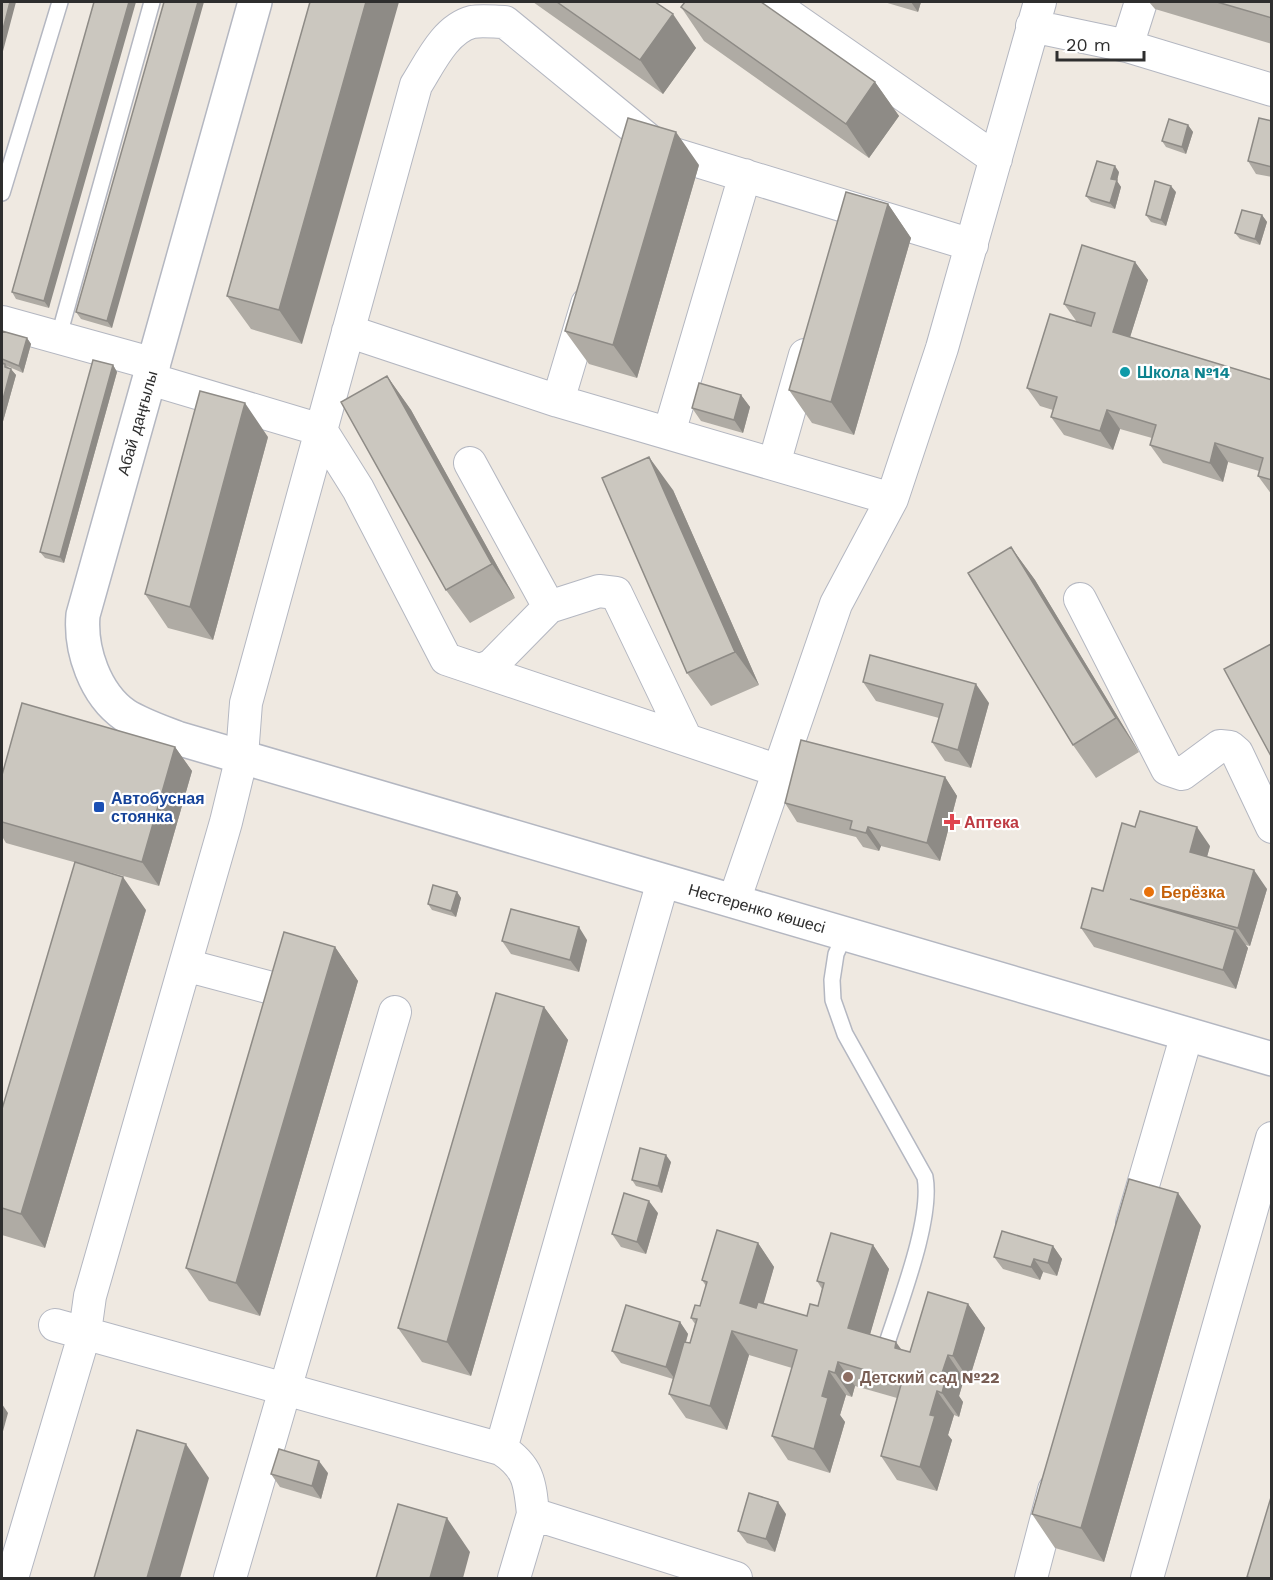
<svg xmlns="http://www.w3.org/2000/svg" width="1273" height="1580" font-family="'Work Sans',sans-serif">
	<style>
		.lines { fill: none; stroke-linecap: round; stroke-linejoin: round }
		.service-casing { stroke: #b4b7c1; stroke-width: 18 }
		.minor-casing { stroke: #b4b7c1; stroke-width: 34 }
		.secondary-casing { stroke: #b4b7c1; stroke-width: 36 }
		.service { stroke: #fff; stroke-width: 15 }
		.minor { stroke: #fff; stroke-width: 32 }
		.secondary { stroke: #fff; stroke-width: 33 }
		.wall { fill: #afaba4 }
		.shaded-wall { fill: #8e8b86 }
		.building { fill: #cbc7bf; stroke: #8e8b86; stroke-width: 1.5 }
		.culture-dot { fill: #0f9aa8; stroke: #fff; stroke-width: 2 }
		.transit-dot { fill: #1a4fb4; stroke: #fff; stroke-width: 2 }
		.health-dot { fill: #e0444e; stroke: #fff; stroke-width: 2 }
		.food-dot { fill: #e8710a; stroke: #fff; stroke-width: 2 }
		.education-dot { fill: #8d6e63; stroke: #fff; stroke-width: 2 }
		.labels { text-anchor: middle; stroke-width: 4.5; stroke-linejoin: round; paint-order: stroke }
		.culture-label { font-size: 16px; font-weight: bold; fill: #0d838f; stroke: #fff; text-anchor: start }
		.street-label { font-size: 16px; fill: #2e2e2e; stroke: #fff }
		.transit-label { font-size: 16px; font-weight: bold; fill: #164399; stroke: #fff; text-anchor: start }
		.health-label { font-size: 16px; font-weight: bold; fill: #be3a42; stroke: #fff; text-anchor: start }
		.food-label { font-size: 16px; font-weight: bold; fill: #c56008; stroke: #fff; text-anchor: start }
		.education-label { font-size: 16px; font-weight: bold; fill: #785e54; stroke: #fff; text-anchor: start }
	</style>
	<rect width="100%" height="100%" fill="#efe9e1"/>
	<g class="lines">
		<!-- service casing -->
		<g class="service-casing">
			<path id="service" d="M2 193 60 2
				M58 339 152 2
				M845 934 836 954 832 980 833 1000 845 1034 925 1177C933 1220 898 1307 884 1352"/>
		</g>
		<!-- minor casing -->
		<g class="minor-casing">
			<path id="minor" d="M770 2 996 159
				M1032 26 1127 46 1272 90
				M1127 46 1141 2
				M2 322 154 364
				M348 331 558 401 892 499
				M150 379 321 430 358 489 446 659 779 771
				M558 401 587 304
				M669 433 745 175
				M470 463 549 607
				M774 464 805 355
				M1080 599 1167 769 1182 774 1220 746 1230 747 1237 753 1272 827
				M483 669 492 665 549 607 599 591 616 593 686 739
				M734 901 836 604 892 499 942 348 1040 2
				M185 965 279 990
				M1132 1223 1187 1034
				M55 1325 501 1449C529 1467 530 1483 533 1514L736 1578
				M501 1449 663 881
				M12 1578 85 1332 90 1296 226 822 242 756 246 703 416 85C430 63 445 29 472 22 482 20 495 22 505 22L661 150 972 245
				M230 1578 395 1012
				M514 1578 533 1514
				M1031 1578 1054 1490
				M1147 1578 1272 1138"/>
		</g>
		<!-- secondary casing -->
		<g class="secondary-casing">
			<path id="secondary" d="M255 2 83 615C80 650 95 694 125 715 141 725 159 731 177 738L1272 1059"/>
		</g>
		<!-- service -->
		<use href="#service" class="service"/>
		<!-- minor -->
		<use href="#minor" class="minor"/>
		<!-- secondary -->
		<use href="#secondary" class="secondary"/>
	</g>
	<!-- wall -->
	<path class="wall" d="M94 2 49 308 16 299 12 292Z
		M164 2 112 328 81 319 76 312Z
		M310 2 302 344 251 329 227 296Z
		M533 2H655L696 48 663 94Z
		M884 2H921L918 12Z
		M1149 2H1272V44L1155 9Z
		M681 7 875 82 899 116 869 158 704 41Z
		M1272 121V177L1256 174 1248 161Z
		M1188 125 1193 132 1186 154 1166 147 1162 141Z
		M699 165 637 378 589 364 565 331Z
		M1119 172 1117 181 1121 187 1115 209 1091 202 1086 196Z
		M1176 192 1166 226 1151 222 1146 215Z
		M888 204 911 238 854 435 812 423 789 390Z
		M1262 215 1267 222 1260 245 1240 239 1235 233Z
		M1135 262 1148 280 1130 337 1272 380V495L1258 476 1259 471 1228 462 1223 482 1163 463 1150 445 1152 438 1120 429 1113 450 1064 435 1051 417 1053 410 1040 406 1027 388 1077 322 1064 304Z
		M2 331 27 338 31 344 23 373 7 366 16 375 2 425Z
		M113 365 117 372 64 563 45 558 40 552Z
		M387 376 411 410 515 598 470 623 446 590Z
		M741 395 750 407 743 433 701 421 692 408Z
		M268 437 213 640 168 628 145 594Z
		M673 490 759 685 711 706 687 673Z
		M1011 547 1035 580 1139 752 1096 778 1073 745Z
		M863 682 989 703 971 768 945 761 932 742 939 718 876 701Z
		M175 747 192 771 159 886 6 843 3 838 2 841V775Z
		M945 777 957 796 940 861 881 846 879 851 863 847 856 837 797 822 785 803Z
		M1210 846 1207 857 1267 889 1250 946 1245 945 1248 948 1236 989 1094 947 1081 928 1103 891Z
		M457 892 461 898 456 917 432 910 428 904Z
		M146 910 45 1248 2 1235V1109Z
		M587 940 579 972 511 954 502 941Z
		M335 947 358 981 260 1316 209 1301 186 1268Z
		M544 1007 568 1040 471 1376 422 1362 398 1328Z
		M671 1162 662 1193 636 1186 632 1180Z
		M658 1213 646 1254 621 1247 612 1234Z
		M1201 1226 1104 1562 1055 1548 1032 1514Z
		M758 1243 774 1267 763 1304 807 1316 818 1306 822 1289 817 1281 873 1245 889 1269 870 1334 902 1350 910 1352 968 1304 985 1328 969 1380 964 1379 959 1396 963 1402 959 1417 954 1415 948 1435 952 1440 937 1491 897 1480 881 1456 897 1398 855 1386 852 1397 846 1395 840 1415 845 1422 830 1473 788 1460 772 1436 792 1368 749 1355 727 1430 686 1418 669 1394 673 1379 621 1363 612 1351 680 1322 688 1334 686 1342 690 1343 695 1324 691 1318 700 1306 706 1286 702 1280Z
		M1053 1246 1062 1259 1057 1276 1043 1272 1040 1280 1003 1269 994 1257Z
		M328 1473 321 1499 280 1487 271 1474Z
		M786 1514 775 1552 747 1543 738 1531Z"/>
	<!-- shaded-wall -->
	<path class="shaded-wall" d="M10 2H16L2 55V33Z
		M129 2H136L49 308 44 301Z
		M198 2H204L112 328 107 321Z
		M366 2H399L302 344 279 310Z
		M911 2H921L918 12Z
		M673 14 696 48 663 94 640 60Z
		M875 82 899 116 869 158 846 124Z
		M1188 125 1193 132 1186 154 1182 147Z
		M676 132 699 165 637 378 613 345Z
		M1115 166 1119 172 1117 181 1121 187 1115 209 1110 203 1111 179Z
		M1171 186 1176 192 1166 226 1161 220Z
		M888 204 911 238 854 435 831 402Z
		M1262 215 1267 222 1260 245 1255 239Z
		M1135 262 1148 280 1126 350 1113 332Z
		M27 338 31 344 23 373 19 366Z
		M113 365 117 372 64 563 60 557Z
		M11 369 16 375 2 425V403Z
		M387 376 411 410 515 598 492 564Z
		M741 395 750 407 743 433 734 420Z
		M245 403 268 437 213 640 190 607Z
		M1107 410 1120 429 1113 450 1100 431Z
		M1215 443 1228 462 1223 482 1210 463Z
		M649 457 673 490 759 685 735 652Z
		M1011 547 1035 580 1139 752 1116 718Z
		M976 684 989 703 971 768 958 750Z
		M175 747 192 771 159 886 142 862Z
		M945 777 957 796 940 861 927 843Z
		M868 827 881 846 879 851 866 833Z
		M1197 827 1210 846 1203 871 1190 852Z
		M1254 870 1267 889 1250 946 1238 928Z
		M123 877 146 910 45 1248 21 1214Z
		M457 892 461 898 456 917 451 911Z
		M579 927 587 940 579 972 570 960Z
		M1235 930 1248 948 1236 989 1223 970Z
		M335 947 358 981 260 1316 236 1283Z
		M544 1007 568 1040 471 1376 447 1342Z
		M666 1155 671 1162 662 1193 658 1186Z
		M1178 1193 1201 1226 1104 1562 1081 1528Z
		M649 1201 658 1213 646 1254 637 1242Z
		M758 1243 774 1267 757 1327 740 1303Z
		M873 1245 889 1269 865 1352 848 1328Z
		M1053 1246 1062 1259 1057 1276 1048 1263Z
		M1034 1259 1043 1272 1040 1280 1031 1267Z
		M968 1304 985 1328 969 1380 953 1356Z
		M680 1322 688 1334 675 1379 666 1367Z
		M732 1331 749 1355 727 1430 710 1406Z
		M896 1342 913 1366 895 1348Z
		M948 1355 964 1379 959 1396 963 1402 959 1417 942 1393 941 1376Z
		M838 1362 855 1386 852 1397 835 1373Z
		M829 1371 846 1395 840 1415 845 1422 830 1473 814 1449 822 1396Z
		M937 1391 954 1415 948 1435 952 1440 937 1491 920 1467 930 1415Z
		M2 1404 8 1413 2 1435Z
		M186 1444 209 1478 180 1578H147Z
		M319 1461 328 1473 321 1499 312 1486Z
		M778 1502 786 1514 775 1552 766 1539Z
		M447 1518 470 1552 463 1578H430Z"/>
	<!-- building -->
	<path class="building" d="M2 2H10L2 33Z
		M94 2H129L44 301 12 292Z
		M164 2H198L107 321 76 312Z
		M310 2H366L279 310 227 296Z
		M557 2H655L673 14 640 60Z
		M685 2H761L875 82 846 124 681 7Z
		M1217 2H1272V18Z
		M628 118 676 132 613 345 565 331Z
		M1259 118 1272 121V167L1248 161Z
		M1169 119 1188 125 1182 147 1162 141Z
		M1097 161 1115 166 1111 179 1117 180 1110 203 1086 196Z
		M1155 181 1171 186 1161 220 1146 215Z
		M846 192 888 204 831 402 789 390Z
		M1242 210 1262 215 1255 239 1235 233Z
		M1082 245 1135 262 1113 332 1272 380V480L1258 476 1263 458 1215 443 1210 463 1150 445 1156 425 1107 410 1100 431 1051 417 1057 397 1027 388 1050 314 1091 326 1095 313 1064 304Z
		M2 331 27 338 19 366 2 359Z
		M93 360 113 365 60 557 40 552Z
		M2 363 5 364V367L11 369 2 403Z
		M387 376 492 564 446 590 341 402Z
		M699 383 741 395 734 420 692 408Z
		M200 391 245 403 190 607 145 594Z
		M649 457 735 652 687 673 602 478Z
		M1011 547 1116 718 1073 745 968 573Z
		M1271 644H1272V758L1224 669Z
		M870 655 976 684 958 750 932 742 943 704 863 682Z
		M22 703 175 747 142 862 2 822V775Z
		M801 740 945 777 927 843 868 827 866 833 850 829 852 821 785 803Z
		M1140 811 1197 827 1190 852 1254 870 1238 928 1130 899 1235 930 1223 970 1081 928 1092 888 1103 891 1122 823 1135 827Z
		M75 862 123 877 21 1214 2 1208V1109Z
		M433 885 457 892 451 911 428 904Z
		M511 909 579 927 570 960 502 941Z
		M284 932 335 947 236 1283 186 1268Z
		M496 993 544 1007 447 1342 398 1328Z
		M640 1148 666 1155 658 1186 632 1180Z
		M1129 1179 1178 1193 1081 1528 1032 1514Z
		M624 1193 649 1201 637 1242 612 1234Z
		M717 1230 758 1243 740 1303 756 1308 758 1302 807 1316 810 1304 818 1306 824 1283 817 1281 831 1233 873 1245 848 1328 896 1342 895 1348 910 1352 928 1292 968 1304 953 1356 948 1355 941 1376 946 1378 942 1393 937 1391 930 1415 935 1416 920 1467 881 1456 902 1381 838 1362 835 1373 829 1371 822 1396 828 1398 814 1449 772 1436 797 1350 732 1331 710 1406 669 1394 684 1342 690 1343 697 1319 691 1318 695 1305 700 1306 707 1282 702 1280Z
		M1002 1231 1053 1246 1048 1263 1034 1259 1031 1267 994 1257Z
		M626 1305 680 1322 666 1367 612 1351Z
		M137 1430 186 1444 147 1578H94Z
		M279 1449 319 1461 312 1486 271 1474Z
		M749 1493 778 1502 766 1539 738 1531Z
		M1272 1494V1578H1251L1247 1577Z
		M398 1504 447 1518 430 1578H376Z"/>
	<!-- markers -->
	<circle class="culture-dot" cx="1125" cy="372" r="6"/>
	<rect class="transit-dot" x="93" y="801" width="12" height="12" rx="3"/>
	<path class="health-dot" d="M949 813h6v6h6v6h-6v6h-6v-6h-6v-6h6z"/>
	<circle class="food-dot" cx="1149" cy="892" r="6"/>
	<circle class="education-dot" cx="848" cy="1377" r="6"/>
	<g class="labels">
		<!-- culture labels -->
		<g class="culture-label">
			<text x="1137" y="378">Школа №14</text>
		</g>
		<!-- street labels -->
		<g class="street-label">
			<text transform="translate(137 423) rotate(-74)" y="6">Абай даңғылы</text>
			<text transform="translate(757 908) rotate(16)" y="6">Нестеренко көшесі</text>
		</g>
		<!-- transit labels -->
		<g class="transit-label">
			<text x="111" y="804">Автобусная<tspan x="111" dy="18">стоянка</tspan></text>
		</g>
		<!-- health labels -->
		<g class="health-label">
			<text x="964" y="828">Аптека</text>
		</g>
		<!-- food labels -->
		<g class="food-label">
			<text x="1161" y="898">Берёзка</text>
		</g>
		<!-- education labels -->
		<g class="education-label">
			<text x="860" y="1383">Детский сад №22</text>
		</g>
	</g>
	<!-- border -->
	<rect width="1273" height="1580" fill="none" stroke="#2e2e2e" stroke-width="6"/>
	<!-- scale -->
	<path d="M1057 51v9h87v-9" fill="none" stroke="#2e2e2e" stroke-width="3"/>
	<text x="1066" y="51" font-size="18" fill="#2e2e2e" stroke="#ffffff" stroke-width="4.5" paint-order="stroke">20 m</text>
</svg>
